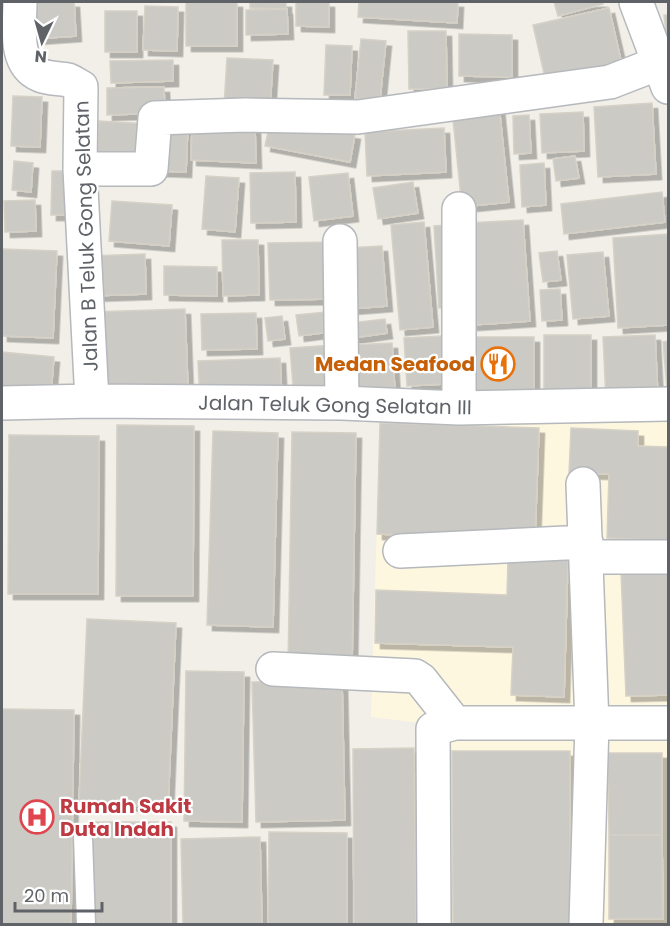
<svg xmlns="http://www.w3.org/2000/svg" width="670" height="926" font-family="Poppins,sans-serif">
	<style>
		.commercial { fill: #fef7e0 }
		.building { fill: #cccac5; stroke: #d6d1c6; stroke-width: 1.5; filter: url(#shadow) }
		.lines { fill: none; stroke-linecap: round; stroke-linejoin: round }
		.lane-casing { stroke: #b5b8bc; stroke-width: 21 }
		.street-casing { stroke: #b5b8bc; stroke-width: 36 }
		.secondary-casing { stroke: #b6babf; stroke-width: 36 }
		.lane { stroke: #fff; stroke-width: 18 }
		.street { stroke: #fff; stroke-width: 33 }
		.secondary { stroke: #fff; stroke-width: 33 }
		.labels { text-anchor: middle; stroke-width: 4.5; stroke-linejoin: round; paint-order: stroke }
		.street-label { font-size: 20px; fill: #5f6368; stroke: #fff }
		.food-label { font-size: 20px; font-weight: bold; fill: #c56008; stroke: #fff; text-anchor: end }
		.health-label { font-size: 20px; font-weight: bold; fill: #be3a42; stroke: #fff; text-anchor: start }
	</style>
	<defs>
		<filter id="shadow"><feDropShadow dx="5.5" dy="5.5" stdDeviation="0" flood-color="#0004"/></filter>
	</defs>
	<rect width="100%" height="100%" fill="#f1efe8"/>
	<!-- commercial -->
	<path class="commercial" d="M668 417V924H428L430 724 371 717 380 423Z"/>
	<!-- building -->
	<path class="building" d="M2 2H5V43H2Z
		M32 2H74L76 36 34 39Z
		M186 2H237V46H186Z
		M250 2H286V9L250 8Z
		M296 2H329V27L296 26Z
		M359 2H458L457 23 358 17Z
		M554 2H602L603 4 558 16Z
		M145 6 178 7 177 51 143 50Z
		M609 8 622 65 546 82 533 25Z
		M287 9 288 34 246 35V10Z
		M105 11H137V52H105Z
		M664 15H668V48Z
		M408 31H446L447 89H409Z
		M459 34 512 35V77L459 76Z
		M361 39 386 41 380 100 355 98Z
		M326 45 352 46 350 95H324Z
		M227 58 273 60 270 108 224 106Z
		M173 60V81L111 83 110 61Z
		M164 87 165 113 107 115V88Z
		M13 96 42 97 40 147 11 146Z
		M652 103 656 174 598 177 594 107Z
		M499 105 509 202 462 207 452 110Z
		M583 112 584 151 542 153 540 114Z
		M529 115 531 153 514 154 513 116Z
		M271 118 355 134 350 162 265 146Z
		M99 121 148 124 146 167 97 164Z
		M162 123 188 125 186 172 160 171Z
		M255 126 256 163 191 160 192 127Z
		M444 128 446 172 367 176 365 132Z
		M575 156 579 178 556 181 553 159Z
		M14 161 33 163 31 192 12 190Z
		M544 163 546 205 522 207 520 165Z
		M52 171H76L75 215H51Z
		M295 172 296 222 251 223 250 173Z
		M348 173 353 216 314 221 309 177Z
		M206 176 239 178 235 232 202 229Z
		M413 182 418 213 378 219 373 188Z
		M662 192 665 222 564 234 561 204Z
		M35 200 36 231 5 232 4 201Z
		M112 201 172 205 169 246 109 241Z
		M523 220 530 321 472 325 466 223Z
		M424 222 433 327 400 330 391 225Z
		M448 225 454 308H439L434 226Z
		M668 234V325L618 328 613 238Z
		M222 240H258L259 295 223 296Z
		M332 242 334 299 270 300 268 243Z
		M382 246 387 306 350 309 346 248Z
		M2 249 57 251 53 338 2 336Z
		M557 251 561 280 543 282 539 253Z
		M603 252 609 316 573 319 567 255Z
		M145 254 146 294 90 296 89 256Z
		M164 266 217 267V296L164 295Z
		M560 289 562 320 542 321 540 290Z
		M185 309 188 389 95 392 92 312Z
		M326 312 329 332 299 336 296 315Z
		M256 313 257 349 202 350 201 314Z
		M282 316 285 339 268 341 265 318Z
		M385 319 387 333 353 338 351 323Z
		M544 335H591V393H544Z
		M655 335 658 397 606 400 603 337Z
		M442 336 445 384 407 386 404 338Z
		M463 337H534V392L462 391Z
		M668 341V400L663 342Z
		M392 343 395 392 354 394 352 345Z
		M334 345 338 394 294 398 290 348Z
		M2 352 54 357 51 393 2 389Z
		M280 358 282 398 200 401 198 361Z
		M380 423 539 428 535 539 377 534Z
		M117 425 194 426 193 596H116Z
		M571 428 638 431V446L668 447V541L607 538 609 474 569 473Z
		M213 431 278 433 273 627 207 625Z
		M292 432 356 433 352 667 288 666Z
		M9 435 99 436 98 594H8Z
		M508 557 568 559 564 697 511 695 513 647 375 643 376 590 507 595Z
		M668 570V695L626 696 621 572Z
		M87 619 176 623 168 807 79 803Z
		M186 671 244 672 242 822 184 821Z
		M342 680 345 820 256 822 252 682Z
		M2 709 74 710 71 924H2Z
		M414 748 416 924H354L353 749Z
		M452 751H570V924H453Z
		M608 753H662V835H609Z
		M91 822H171V924H91Z
		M269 832 347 833V924H268Z
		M609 835H662L663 919H609Z
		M260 837 262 924H183L181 839Z"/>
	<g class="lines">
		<!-- lane casing -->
		<g class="lane-casing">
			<path id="lane" d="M83 837 86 924"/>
		</g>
		<!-- street casing -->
		<g class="street-casing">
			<path id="street" d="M20 2C20 25 13 64 40 75 49 79 59 78 68 80 73 82 77 85 81 87L80 169 92 401
				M80 169H151L155 118 245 115 358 117 610 82 659 63
				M459 209V408
				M340 241 342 403
				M2 403 92 401 342 403 459 408 668 404
				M583 484 592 724 586 924
				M400 551 586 542
				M587 557H668
				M273 669 415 676 421 680 455 723
				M434 924 433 729 455 723H668"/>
		</g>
		<!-- secondary casing -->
		<g class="secondary-casing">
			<path id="secondary" d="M636 2 668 87"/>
		</g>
		<!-- lane -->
		<use href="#lane" class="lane"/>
		<!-- street -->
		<use href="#street" class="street"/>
		<!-- secondary -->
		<use href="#secondary" class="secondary"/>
	</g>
	<!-- icons -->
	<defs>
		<g id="restaurant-ring" transform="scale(1.725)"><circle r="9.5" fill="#fff" stroke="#e8710a" stroke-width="1.5"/><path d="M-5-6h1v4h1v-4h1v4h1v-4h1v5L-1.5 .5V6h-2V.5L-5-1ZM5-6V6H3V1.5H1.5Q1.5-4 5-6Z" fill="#e8710a"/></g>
		<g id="hospital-ring" transform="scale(1.725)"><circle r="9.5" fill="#fff" stroke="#e0444e" stroke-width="1.5"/><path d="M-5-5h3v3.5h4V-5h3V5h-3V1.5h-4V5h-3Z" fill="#e0444e"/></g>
	</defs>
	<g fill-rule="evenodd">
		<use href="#restaurant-ring" x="498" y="364"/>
		<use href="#hospital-ring" x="37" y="817"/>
	</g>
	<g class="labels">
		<!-- street labels -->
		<g class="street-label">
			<text transform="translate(86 236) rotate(-92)" y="7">Jalan B Teluk Gong Selatan</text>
			<text transform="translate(335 405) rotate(1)" y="7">Jalan Teluk Gong Selatan III</text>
		</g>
		<!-- food labels -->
		<g class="food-label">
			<text x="475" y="371">Medan Seafood</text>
		</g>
		<!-- health labels -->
		<g class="health-label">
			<text x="60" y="813">Rumah Sakit<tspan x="60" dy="23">Duta Indah</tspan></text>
		</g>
	</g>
	<!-- border -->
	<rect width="670" height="926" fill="none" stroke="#5f6368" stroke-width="6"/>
	<!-- north arrow -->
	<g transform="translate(42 42) rotate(185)" stroke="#ffffff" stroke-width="4.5" paint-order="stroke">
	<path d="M0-4.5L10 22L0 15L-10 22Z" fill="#5f6368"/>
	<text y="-9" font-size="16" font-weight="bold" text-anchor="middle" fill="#5f6368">N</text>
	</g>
	<!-- scale -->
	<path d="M15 902v9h87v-9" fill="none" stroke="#5f6368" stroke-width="3"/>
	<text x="24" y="902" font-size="18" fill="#5f6368" stroke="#ffffff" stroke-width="4.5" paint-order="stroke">20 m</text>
</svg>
